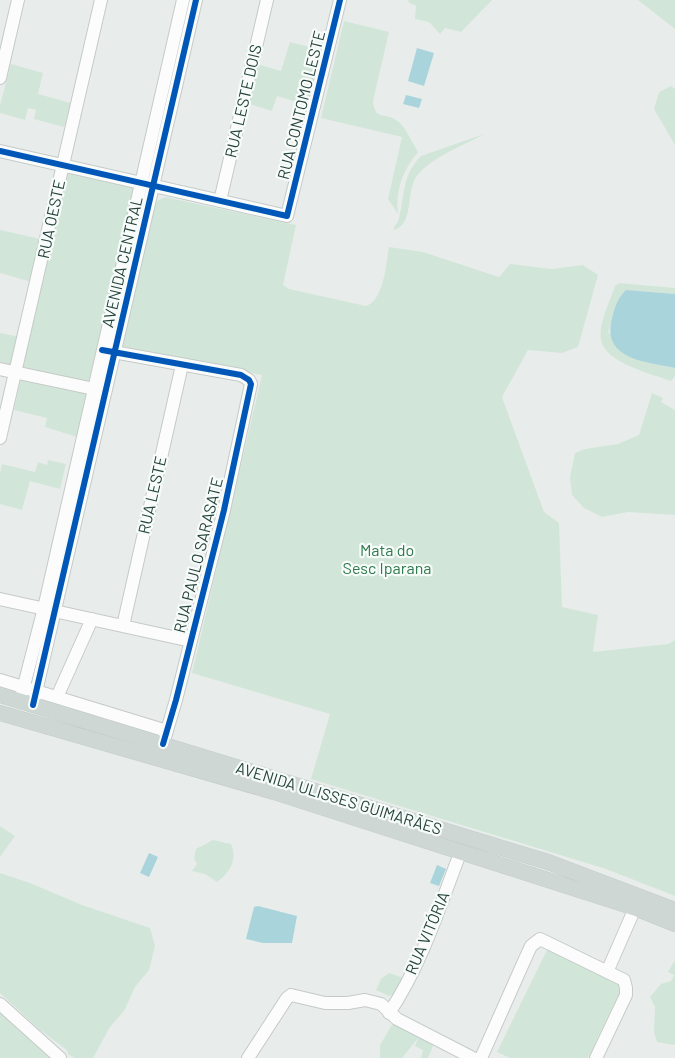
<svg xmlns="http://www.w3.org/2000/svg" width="675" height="1058" font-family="Barlow,sans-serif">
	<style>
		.green { fill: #d1e6d8 }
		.water { fill: #a9d4db }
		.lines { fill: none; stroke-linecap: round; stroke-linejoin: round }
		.minor-casing { stroke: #c5cac8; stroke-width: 14 }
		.major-casing { stroke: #c3ccc9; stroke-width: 16 }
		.minor { stroke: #fcfcfc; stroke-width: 12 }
		.major { stroke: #cfd7d5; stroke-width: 15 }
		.cycleway-casing { stroke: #f7fbf9; stroke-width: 10 }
		.cycleway { stroke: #0057b8; stroke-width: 6 }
		.labels { text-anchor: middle; stroke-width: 4.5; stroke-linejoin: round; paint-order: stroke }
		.street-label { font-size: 16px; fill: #24423a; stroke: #f7fbf9 }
		.park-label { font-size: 16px; fill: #2d7a4b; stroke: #f7fbf9 }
	</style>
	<rect width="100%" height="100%" fill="#e8edeb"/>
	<!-- green -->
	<path class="green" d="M409 0H492L461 32 445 28 440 34 429 22 415 19 416 6 408 2Z
		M638 0H675V29Z
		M344 21 389 32 373 101C375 121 385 112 396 120 406 126 412 143 418 152 403 170 395 190 398 214L388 199 402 137 321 118Z
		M290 42 326 51 309 106 277 96 272 111 246 103 257 64 281 71Z
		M11 64 43 73 38 94 71 103 64 127 34 119 36 110 28 108 25 120 0 113V105Z
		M671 86 675 89V145L654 109 659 92Z
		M484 134C463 146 431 157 416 177 406 192 414 226 393 230 395 225 398 223 399 218 405 194 402 175 421 156Z
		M70 170 136 186 123 234 89 384 20 368 62 199 60 194Z
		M165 197 296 225 283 285 289 289 366 306C384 300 386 264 389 247L423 252 499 277 510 264 552 269 583 265 598 275 578 347 562 353 528 350 502 397 544 512 559 523 562 607 598 615 593 652 668 644 675 640V896L606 869 311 779 330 714 192 673 262 375 119 347 155 202Z
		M0 230 45 240 35 283 0 273Z
		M619 283 675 288V294L626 290 621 295 608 332 644 362 675 368V376L671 381C652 374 605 363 601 340 598 324 610 301 615 286Z
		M0 333 20 337 12 368 0 366Z
		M21 378 87 392 77 437 45 427 47 418 14 410Z
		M652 393 663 398 661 402 675 410V515L628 512 602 517 584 508 572 495 570 477 575 453 585 449 618 444 639 435Z
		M48 460 66 464 60 489 30 481 22 510 0 504V473L2 464 35 472 38 462 47 465Z
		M0 826 15 836 0 857Z
		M213 840 231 844C238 860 230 872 217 882L205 874 192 871 197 864 194 858 196 849Z
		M0 873 30 883 82 905 150 928 155 946 149 970 135 987 124 1011 110 1027 93 1058H75L68 1054 67 1050 40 1030 0 993Z
		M548 948 623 985 588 1058H510L497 1052Z
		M675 960V1044L674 1045 657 1042 654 1032 655 1007 650 997 661 984 671 981 674 975 668 972Z
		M389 973 406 979 402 990 389 996 376 990 381 979Z
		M0 1008 58 1058H0Z
		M395 1020 432 1043 433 1046 428 1058H421L423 1050 415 1046 418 1038 402 1058H380V1045Z"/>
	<!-- water -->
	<path class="water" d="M417 48 434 53 424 86 408 81Z
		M406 95 422 99 419 108 403 104Z
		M626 290 675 294V368C646 362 601 359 612 319 614 309 618 297 626 290Z
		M149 853 158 857 149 877 140 873Z
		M437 865 446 869 439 886 430 883Z
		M258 906 297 916 292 943H263L246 939 254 907Z"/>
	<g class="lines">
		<!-- minor casing -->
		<g class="minor-casing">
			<path id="minor" d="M0 78 18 0
				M0 151 287 216 340 0
				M220 201 267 0
				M108 351 241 375 249 380 251 384 224 510 176 700 163 744
				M0 369 99 390
				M0 438 101 0
				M0 599 191 641
				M123 626 182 365
				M0 680 167 731
				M57 697 92 619
				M20 701 44 608 183 0
				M33 705 196 0
				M607 972 635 908
				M0 1004 60 1058
				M389 1013C422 964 440 905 461 851
				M248 1058 287 998 291 995 325 1003H348L365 1000 381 1004 397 1019 473 1058
				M481 1058 525 959 531 946 540 939 624 980 626 988V995L596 1058"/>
		</g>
		<!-- major casing -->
		<g class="major-casing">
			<path id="major" d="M0 695 548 862 675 910
				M0 713 274 792 635 908 675 924"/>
		</g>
		<!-- minor -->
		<use href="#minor" class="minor"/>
		<!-- major -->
		<use href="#major" class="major"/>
		<!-- cycleway casing -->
		<g class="cycleway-casing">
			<path id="cycleway" d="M0 151 287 216 340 0
				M102 350 241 375 249 380 251 384 224 510 176 700 163 744
				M33 705 196 0"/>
		</g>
		<!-- cycleway -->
		<use href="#cycleway" class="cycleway"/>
	</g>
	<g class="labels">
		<!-- street labels -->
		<g class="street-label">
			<text transform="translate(243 101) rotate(-77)" y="6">RUA LESTE DOIS</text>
			<text transform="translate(301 105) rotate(-76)" y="6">RUA CONTOMO LESTE</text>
			<text transform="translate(51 219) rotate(-78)" y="6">RUA OESTE</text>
			<text transform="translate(122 262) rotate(-77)" y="6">AVENIDA CENTRAL</text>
			<text transform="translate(152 495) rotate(-77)" y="6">RUA LESTE</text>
			<text transform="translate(198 555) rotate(-76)" y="6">RUA PAULO SARASATE</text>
			<text transform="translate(339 798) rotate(17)" y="6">AVENIDA ULISSES GUIMARÃES</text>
			<text transform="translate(427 933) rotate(-67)" y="6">RUA VITÓRIA</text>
		</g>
		<!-- park labels -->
		<g class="park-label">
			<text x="387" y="556">Mata do<tspan x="387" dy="18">Sesc Iparana</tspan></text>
		</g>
	</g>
</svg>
